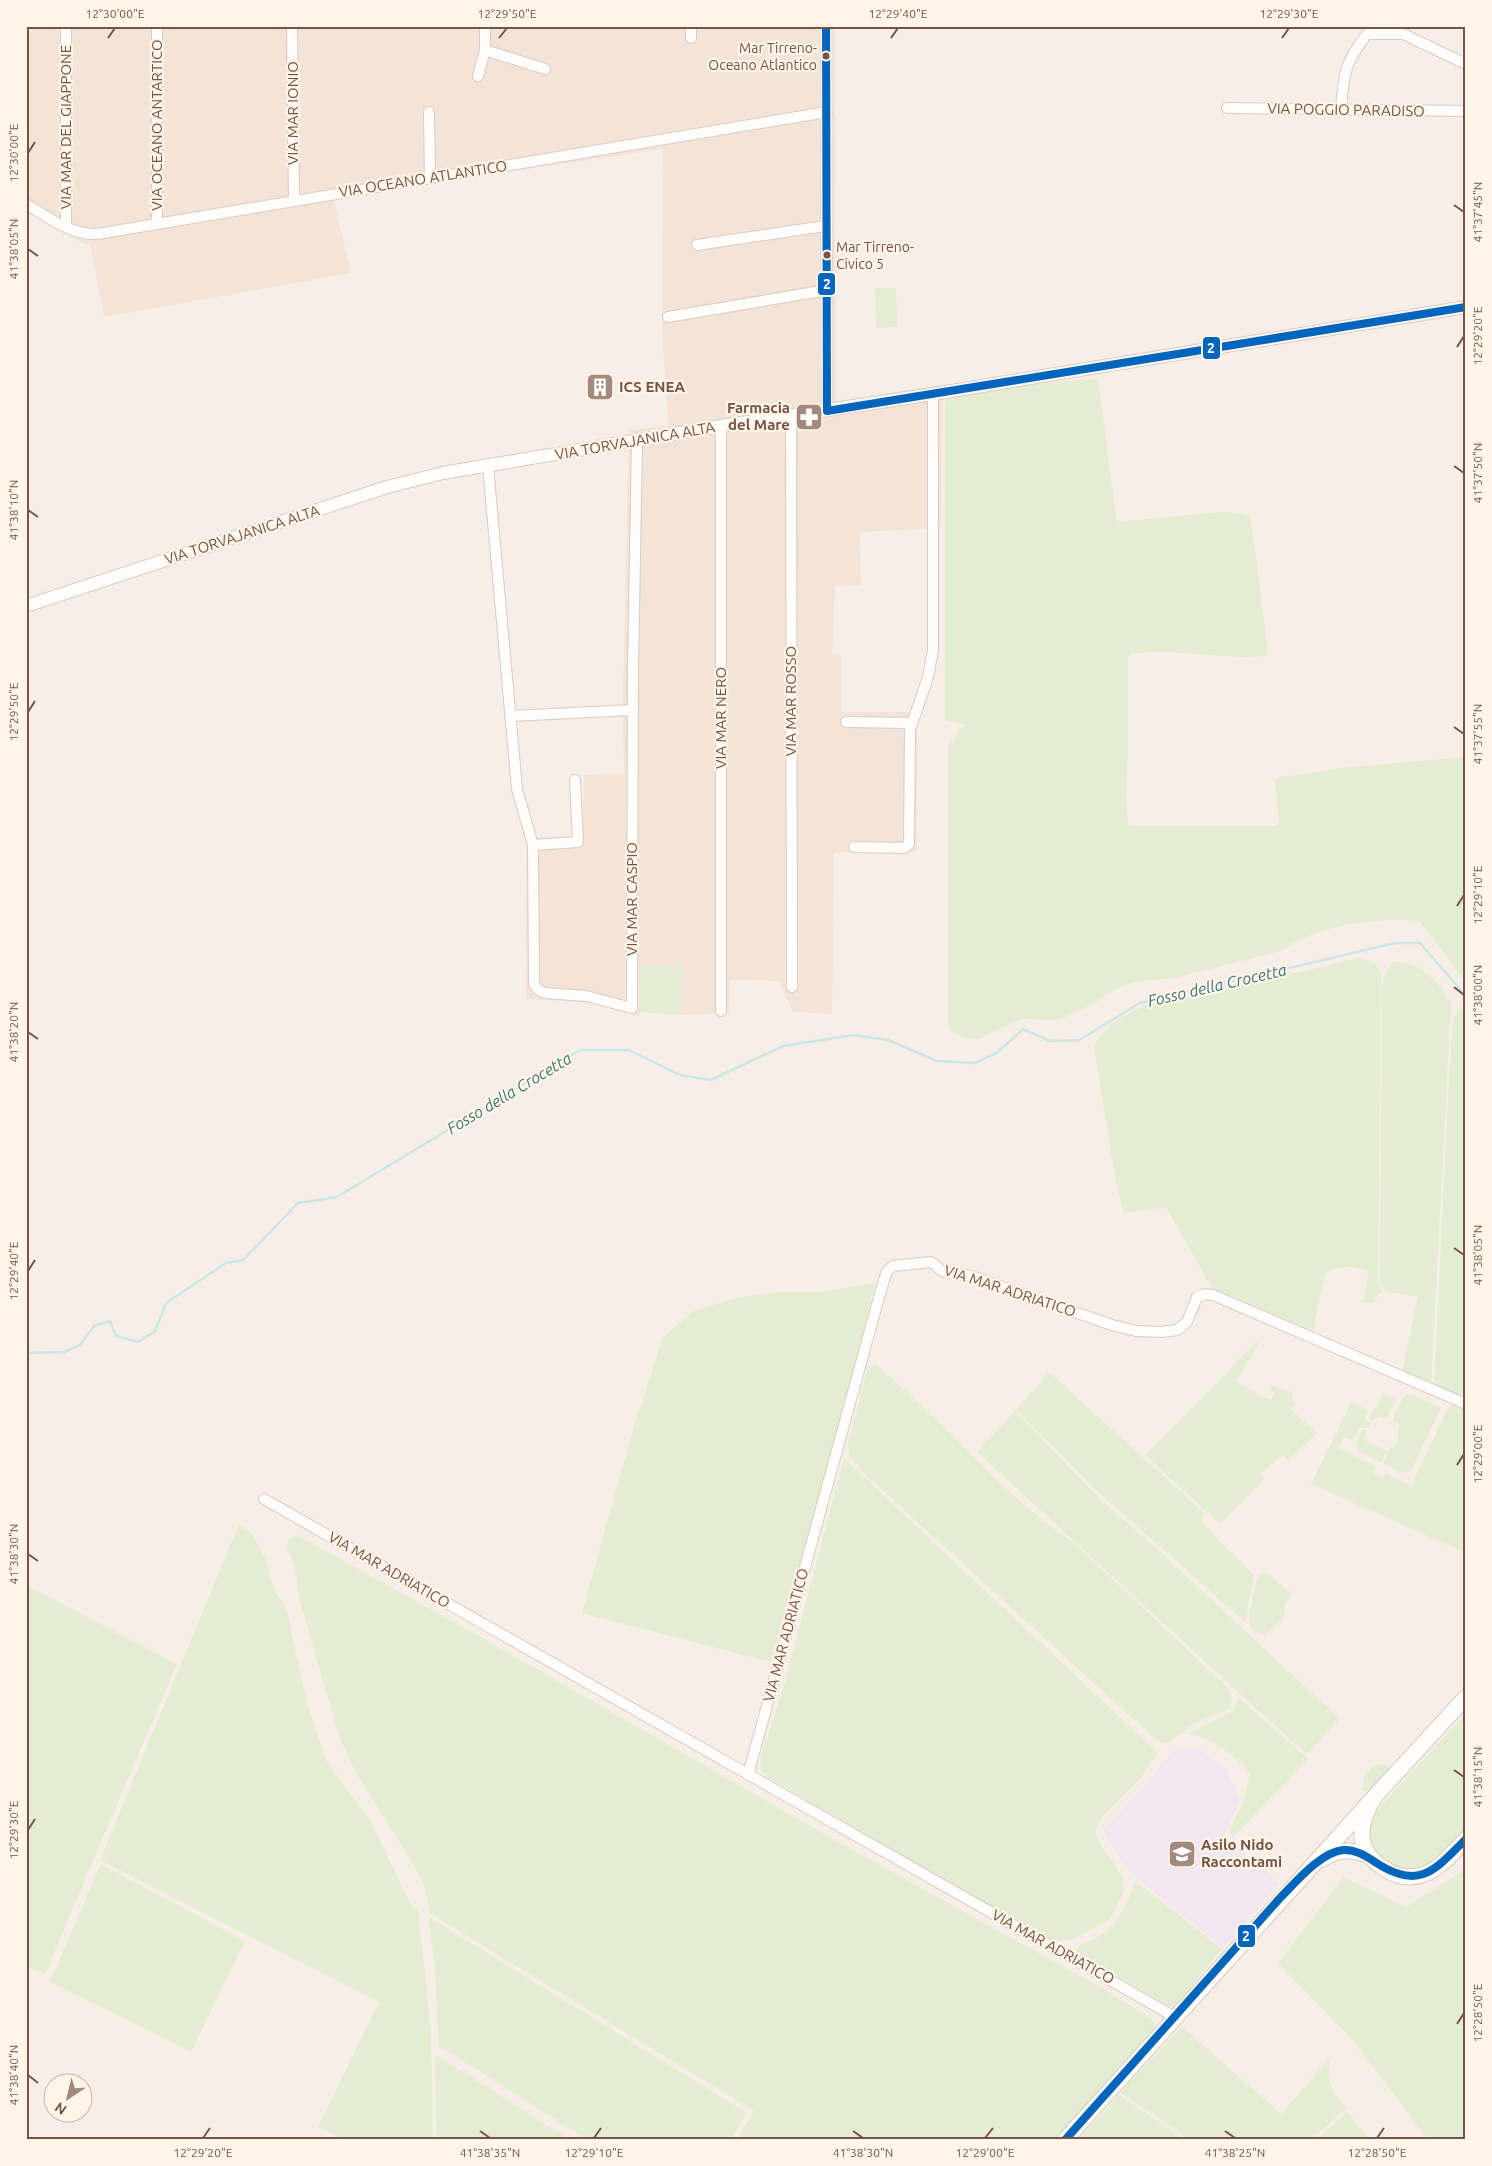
<svg xmlns="http://www.w3.org/2000/svg" width="1492" height="2166" font-family="Ubuntu,sans-serif">
	<style>
		.residential { fill: #f3e4d7 }
		.education { fill: #f2e6f1 }
		.green { fill: #e4ecd1 }
		.lines { fill: none; stroke-linecap: round; stroke-linejoin: round }
		.stream { stroke: #c9e7e7; stroke-width: 2.5 }
		.minor-casing { stroke: #d8ccc5; stroke-width: 12 }
		.tertiary-casing { stroke: #d8ccc5; stroke-width: 14 }
		.secondary-casing { stroke: #d7cbc4; stroke-width: 17 }
		.minor { stroke: #fefdfb; stroke-width: 10 }
		.tertiary { stroke: #fefdfb; stroke-width: 12 }
		.secondary { stroke: #fefdfb; stroke-width: 15 }
		.bus-1-casing { stroke: #fff4e8; stroke-width: 11 }
		.bus-1 { stroke: #0065bd; stroke-width: 8 }
		.ticks { fill: none; stroke: #755447; stroke-width: 2 }
		.bus-dot { fill: #755447; stroke: #fff4e8; stroke-width: 2 }
		.labels { text-anchor: middle; stroke-width: 4.5; stroke-linejoin: round; paint-order: stroke }
		.bus-label { font-size: 14px; fill: #755447; stroke: #fff4e8; text-anchor: end }
		.street-label { font-size: 15px; fill: #755447; stroke: #fff4e8 }
		.poi-label { font-size: 15px; font-weight: bold; fill: #755447; stroke: #fff4e8; text-anchor: start }
		.water-label { font-size: 16px; font-style: italic; fill: #3b757b; stroke: #fff4e8 }
		.line-badge { stroke: #fff4e8; stroke-width: 2 }
		.badge-label { font-size: 14px; text-anchor: middle; font-weight: bold; fill: #fff }
		.neatline { fill: none; stroke: #755447; stroke-width: 2 }
		.ticks-label { font-size: 12px; text-anchor: middle; fill: #755447 }
	</style>
	<rect width="100%" height="100%" fill="#f7efe7"/>
	<!-- residential -->
	<path class="residential" d="M26 26H835L836 401 943 385 941 528 860 532 861 585 835 586 832 655 841 656V712H908L917 725V851L834 853 832 1014 793 1012 779 981 730 980 729 1013 681 1015 683 966 640 964V1016L591 1002 526 999V846L537 837 582 836 584 775 624 774 623 699 629 431 668 425 662 327 663 149 333 198 351 273 104 317 90 244H84L26 211Z"/>
	<!-- education -->
	<path class="education" d="M1198 1748 1226 1769 1241 1800 1224 1835 1279 1884 1224 1948 1131 1873 1103 1832 1176 1749Z"/>
	<!-- green -->
	<path class="green" d="M875 288H896L897 327 876 328Z
		M1090 379 1095 380 1099 384 1116 519 1119 522 1220 512 1245 514 1251 519 1268 653 1266 656 1242 657 1169 652 1132 653 1128 657V748L1126 796 1128 825 1133 826H1276L1279 824 1275 781 1278 778 1342 768 1466 757V983L1420 922C1406 918 1392 919 1377 921 1342 924 1310 931 1281 951L1174 978 1135 982 1116 989 1093 1004 1059 1020 1022 1019 979 1039 965 1038 955 1034 948 1027V745L955 738 957 731 967 725 945 720V404L948 393Z
		M1359 957C1369 962 1378 963 1381 975L1378 1282 1383 1292 1377 1296 1374 1303 1363 1302 1369 1271 1351 1267 1333 1268 1325 1275 1313 1331 1212 1288 1166 1207 1124 1213 1116 1183 1094 1047C1102 1027 1127 1013 1146 1005 1162 999 1182 997 1198 993 1252 981 1306 973 1359 957Z
		M1393 962C1419 960 1438 982 1451 1002L1431 1385 1402 1374 1418 1296 1388 1292 1385 1290 1380 1283 1382 985 1384 975Z
		M640 964 683 966 681 1015 640 1012Z
		M1460 1008 1466 1012V1401L1434 1386 1449 1078 1453 1019Z
		M875 1283C846 1411 807 1536 771 1662L582 1613 633 1430 663 1337 694 1311 733 1299 779 1292H820Z
		M1258 1340 1260 1342 1236 1381 1259 1395 1271 1400 1274 1392 1270 1390 1272 1385 1293 1393 1292 1399 1297 1403 1291 1409 1317 1433 1288 1460 1283 1455 1260 1474 1265 1480 1220 1524 1145 1455Z
		M876 1364C943 1421 999 1493 1073 1542L1227 1687 1232 1695 1231 1708 1192 1725 1166 1744 1155 1739 869 1478 849 1456 848 1444 868 1367Z
		M1049 1372 1204 1513 1202 1520 1219 1541 1254 1575 1245 1622 1096 1490 1016 1410Z
		M1383 1394 1396 1400 1386 1419 1380 1417 1372 1421 1368 1417 1373 1412Z
		M1406 1394 1416 1396 1441 1408 1412 1469 1402 1473 1383 1463 1390 1448 1398 1442V1432L1400 1425 1393 1421C1394 1409 1401 1403 1406 1394Z
		M1352 1401 1368 1411 1365 1419 1371 1423 1369 1428H1360L1351 1440 1343 1437 1339 1448 1376 1467 1373 1473 1382 1478 1386 1473 1411 1486 1447 1410 1452 1406 1466 1410V1553L1311 1484Z
		M1015 1411 1103 1502 1155 1547 1340 1719 1306 1754 977 1452Z
		M1364 1429 1367 1430 1364 1440 1387 1451 1381 1463 1358 1451C1355 1444 1358 1434 1364 1429Z
		M844 1458 1158 1753 1140 1779 1103 1816 1095 1830 1097 1838 1123 1877 1124 1891 1110 1919 1073 1939 1051 1942 771 1779 761 1771 760 1759 784 1686Z
		M239 1524 252 1534 266 1560 273 1588 286 1608 307 1703 326 1760 370 1820 410 1903 418 1911 431 2031 433 2140H345L318 2127 379 2002 100 1860Z
		M297 1535 479 1636 817 1830 1105 1990 1155 2021 1151 2033 1055 2140H737L754 2111 430 1913 425 1887 415 1867 355 1771 340 1739 299 1598 295 1567 287 1548 289 1540Z
		M1264 1571 1291 1593 1284 1607 1285 1616 1264 1636 1250 1627 1249 1614 1258 1575Z
		M26 1585 177 1664 45 1974 26 1966Z
		M1239 1698 1308 1759 1233 1837 1228 1833 1244 1800 1250 1773C1231 1753 1216 1741 1189 1733L1232 1711Z
		M1466 1713V1830L1433 1863 1408 1873 1376 1857C1368 1834 1366 1826 1381 1806Z
		M1386 1764 1391 1771 1370 1791H1362L1364 1777 1374 1765Z
		M101 1864 245 1941 191 2052 50 1982Z
		M1466 1869V2140H1429L1348 2035 1278 1963 1343 1877 1406 1907Z
		M1135 1881 1222 1949 1173 2008 1074 1953C1085 1938 1087 1944 1100 1936 1118 1923 1129 1902 1135 1881Z
		M429 1917 747 2113 731 2140H588L439 2046 435 1971Z
		M1182 2027 1281 2114 1332 2055C1323 2078 1331 2090 1347 2108L1310 2140H1190L1120 2092Z
		M435 2055 446 2061 570 2140H436Z
		M1119 2095 1186 2140H1078Z
		M1347 2112 1371 2140H1316Z"/>
	<g class="lines">
		<!-- stream -->
		<path class="stream" d="M26 1353 64 1352 80 1345 94 1326 110 1321 116 1336 138 1342 155 1331 166 1303 226 1263 243 1260 298 1203 337 1197 580 1050H629L680 1075 711 1080 783 1046 853 1035 888 1040 937 1061 975 1063 998 1052 1023 1029 1050 1041 1079 1040 1140 1003 1395 943H1420L1466 996"/>
		<!-- minor casing -->
		<g class="minor-casing">
			<path id="minor" d="M66 26V227
				M292 26 294 200
				M485 26V50L545 69
				M826 26 827 411
				M691 38V26
				M478 76 485 50
				M1227 108 1466 111
				M1341 109C1344 73 1344 64 1367 34H1403L1466 64
				M429 112 430 179
				M26 204C48 217 70 235 97 234L827 112
				M157 224V26
				M697 245 825 226
				M668 317 827 290
				M791 415 792 987
				M488 466 517 789 533 845
				M511 716 632 710
				M846 722 912 723
				M575 780 578 842 533 845 534 984 538 990 545 993 586 996 632 1008 633 667 637 441
				M854 847 904 848 909 844 910 730 928 677 933 650V394
				M721 1011V426
				M264 1499 1175 2017
				M748 1775 881 1290 887 1271 893 1266 931 1262 942 1271 971 1276 1112 1325 1136 1331 1161 1332 1177 1330 1187 1322 1197 1297 1205 1294 1213 1295 1466 1404"/>
		</g>
		<!-- tertiary casing -->
		<g class="tertiary-casing">
			<path id="tertiary" d="M26 606 387 487 443 473 721 426 933 394 1466 307"/>
		</g>
		<!-- secondary casing -->
		<g class="secondary-casing">
			<path id="secondary" d="M1466 1697 1377 1794C1358 1820 1353 1850 1385 1869 1397 1877 1411 1879 1425 1874 1441 1868 1454 1851 1466 1839
				M1323 1859C1337 1849 1351 1849 1367 1855
				M1065 2140 1377 1794"/>
		</g>
		<!-- minor -->
		<use href="#minor" class="minor"/>
		<!-- tertiary -->
		<use href="#tertiary" class="tertiary"/>
		<!-- secondary -->
		<use href="#secondary" class="secondary"/>
		<!-- bus-1 casing -->
		<g class="bus-1-casing">
			<path id="bus-1" d="M826 26 827 411 1466 307
				M1065 2140 1280 1898C1295 1883 1321 1852 1343 1850 1355 1849 1366 1856 1375 1862 1419 1891 1434 1871 1466 1839"/>
		</g>
		<!-- bus-1 -->
		<use href="#bus-1" class="bus-1"/>
	</g>
	<!-- ticks -->
	<path class="ticks" d="M108 38 115 28M499 38 507 28M891 38 898 28M1282 38 1289 28M28 153 35 142M1454 205 1464 212M28 249 38 256M1457 347 1464 336M1454 466 1464 473M28 510 38 517M28 712 35 701M1454 727 1464 734M1457 906 1464 895M1454 987 1464 995M28 1032 38 1039M1454 1248 1464 1255M28 1271 35 1260M1457 1465 1464 1454M28 1554 38 1561M1454 1770 1464 1777M28 1830 35 1819M1457 2024 1464 2013M28 2075 38 2083M480 2131 490 2138M853 2131 863 2138M1225 2131 1235 2138M203 2138 210 2128M594 2138 601 2128M985 2138 993 2128M1377 2138 1384 2128"/>
	<!-- icons -->
	<defs>
		<g id="building-square" transform="scale(1.4375)"><rect x="-9" y="-9" width="18" height="18" rx="4" fill="#a28a7f" stroke="#fff4e8"/><path d="M-4-6H4V6H1V3H-1V6H-4ZM-2.5-4.3h1.7v1.8h-1.7ZM.8-4.3h1.7v1.8H.8ZM-2.5-1h1.7V.8h-1.7ZM.8-1h1.7V.8H.8Z" fill="#fff"/></g>
		<g id="pharmacy-square" transform="scale(1.4375)"><rect x="-9" y="-9" width="18" height="18" rx="4" fill="#a28a7f" stroke="#fff4e8"/><path d="M-2-6h4v4h4v4h-4v4h-4v-4h-4v-4h4Z" fill="#fff"/></g>
		<g id="school-square" transform="scale(1.4375)"><rect x="-9" y="-9" width="18" height="18" rx="4" fill="#a28a7f" stroke="#fff4e8"/><path d="M0-5L7-2L0 1L-7-2ZM-4 1L0 2.5L4 1V4Q0 6-4 4Z" fill="#fff"/></g>
	</defs>
	<g fill-rule="evenodd">
		<use href="#building-square" x="600" y="387"/>
		<use href="#pharmacy-square" x="809" y="417"/>
		<use href="#school-square" x="1182" y="1854"/>
	</g>
	<!-- markers -->
	<g class="bus-dot">
		<circle cx="826" cy="56" r="4.5"/>
		<circle cx="827" cy="255" r="4.5"/>
	</g>
	<g class="labels">
		<!-- bus labels -->
		<g class="bus-label">
			<text x="817" y="53">Mar Tirreno-<tspan x="817" dy="17">Oceano Atlantico</tspan></text>
			<text x="836" y="252" text-anchor="start">Mar Tirreno-<tspan x="836" dy="17">Civico 5</tspan></text>
		</g>
		<!-- street labels -->
		<g class="street-label">
			<text transform="translate(1346 110) rotate(1)" y="5">VIA POGGIO PARADISO</text>
			<text transform="translate(293 113) rotate(-90)" y="5">VIA MAR IONIO</text>
			<text transform="translate(157 125) rotate(-90)" y="5">VIA OCEANO ANTARTICO</text>
			<text transform="translate(66 127) rotate(-90)" y="5">VIA MAR DEL GIAPPONE</text>
			<text transform="translate(423 179) rotate(-9)" y="5">VIA OCEANO ATLANTICO</text>
			<text transform="translate(635 441) rotate(-10)" y="5">VIA TORVAJANICA ALTA</text>
			<text transform="translate(242 535) rotate(-18)" y="5">VIA TORVAJANICA ALTA</text>
			<text transform="translate(791 701) rotate(-90)" y="5">VIA MAR ROSSO</text>
			<text transform="translate(721 718) rotate(-90)" y="5">VIA MAR NERO</text>
			<text transform="translate(632 899) rotate(-90)" y="5">VIA MAR CASPIO</text>
			<text transform="translate(1010 1291) rotate(18)" y="5">VIA MAR ADRIATICO</text>
			<text transform="translate(389 1570) rotate(30)" y="5">VIA MAR ADRIATICO</text>
			<text transform="translate(786 1635) rotate(-75)" y="5">VIA MAR ADRIATICO</text>
			<text transform="translate(1053 1947) rotate(29)" y="5">VIA MAR ADRIATICO</text>
		</g>
		<!-- poi labels -->
		<g class="poi-label">
			<text x="619" y="392">ICS ENEA</text>
			<text x="790" y="413" text-anchor="end">Farmacia<tspan x="790" dy="17">del Mare</tspan></text>
			<text x="1201" y="1850">Asilo Nido<tspan x="1201" dy="17">Raccontami</tspan></text>
		</g>
		<!-- water labels -->
		<g class="water-label">
			<text transform="translate(1217 985) rotate(-13)" y="6">Fosso della Crocetta</text>
			<text transform="translate(509 1093) rotate(-31)" y="6">Fosso della Crocetta</text>
		</g>
	</g>
	<g class="line-badge">
		<rect x="817" y="272" width="19" height="24" rx="5" fill="#0065bd"/>
		<rect x="1202" y="336" width="19" height="24" rx="5" fill="#0065bd"/>
		<rect x="1237" y="1924" width="19" height="24" rx="5" fill="#0065bd"/>
	</g>
	<g class="badge-label">
		<text x="827" y="289">2</text>
		<text x="1211" y="353">2</text>
		<text x="1246" y="1941">2</text>
	</g>
	<!-- border -->
	<rect width="1492" height="2166" fill="none" stroke="#fff4e8" stroke-width="55"/>
	<!-- north arrow -->
	<g transform="translate(68 2098) rotate(215)"><circle r="24" fill="#fff4e8" stroke="#c8b4a8"/>
	<path d="M0-4L9 19L0 12L-9 19Z" fill="#a28a7f"/>
	<text y="-8" font-size="14" font-weight="bold" text-anchor="middle" fill="#755447">N</text>
	</g>
	<rect x="28" y="28" width="1436" height="2110" class="neatline"/>
	<g class="ticks-label">
		<text x="115" y="18">12°30'00"E</text>
		<text x="507" y="18">12°29'50"E</text>
		<text x="898" y="18">12°29'40"E</text>
		<text x="1289" y="18">12°29'30"E</text>
		<text transform="translate(14 153) rotate(-90)" y="4">12°30'00"E</text>
		<text transform="translate(1478 212) rotate(-90)" y="4">41°37'45"N</text>
		<text transform="translate(14 249) rotate(-90)" y="4">41°38'05"N</text>
		<text transform="translate(1478 336) rotate(-90)" y="4">12°29'20"E</text>
		<text transform="translate(1478 473) rotate(-90)" y="4">41°37'50"N</text>
		<text transform="translate(14 510) rotate(-90)" y="4">41°38'10"N</text>
		<text transform="translate(14 712) rotate(-90)" y="4">12°29'50"E</text>
		<text transform="translate(1478 734) rotate(-90)" y="4">41°37'55"N</text>
		<text transform="translate(1478 895) rotate(-90)" y="4">12°29'10"E</text>
		<text transform="translate(1478 995) rotate(-90)" y="4">41°38'00"N</text>
		<text transform="translate(14 1032) rotate(-90)" y="4">41°38'20"N</text>
		<text transform="translate(1478 1255) rotate(-90)" y="4">41°38'05"N</text>
		<text transform="translate(14 1271) rotate(-90)" y="4">12°29'40"E</text>
		<text transform="translate(1478 1454) rotate(-90)" y="4">12°29'00"E</text>
		<text transform="translate(14 1554) rotate(-90)" y="4">41°38'30"N</text>
		<text transform="translate(1478 1777) rotate(-90)" y="4">41°38'15"N</text>
		<text transform="translate(14 1830) rotate(-90)" y="4">12°29'30"E</text>
		<text transform="translate(1478 2013) rotate(-90)" y="4">12°28'50"E</text>
		<text transform="translate(14 2075) rotate(-90)" y="4">41°38'40"N</text>
		<text x="203" y="2157">12°29'20"E</text>
		<text x="490" y="2157">41°38'35"N</text>
		<text x="594" y="2157">12°29'10"E</text>
		<text x="863" y="2157">41°38'30"N</text>
		<text x="985" y="2157">12°29'00"E</text>
		<text x="1235" y="2157">41°38'25"N</text>
		<text x="1377" y="2157">12°28'50"E</text>
	</g>
</svg>
